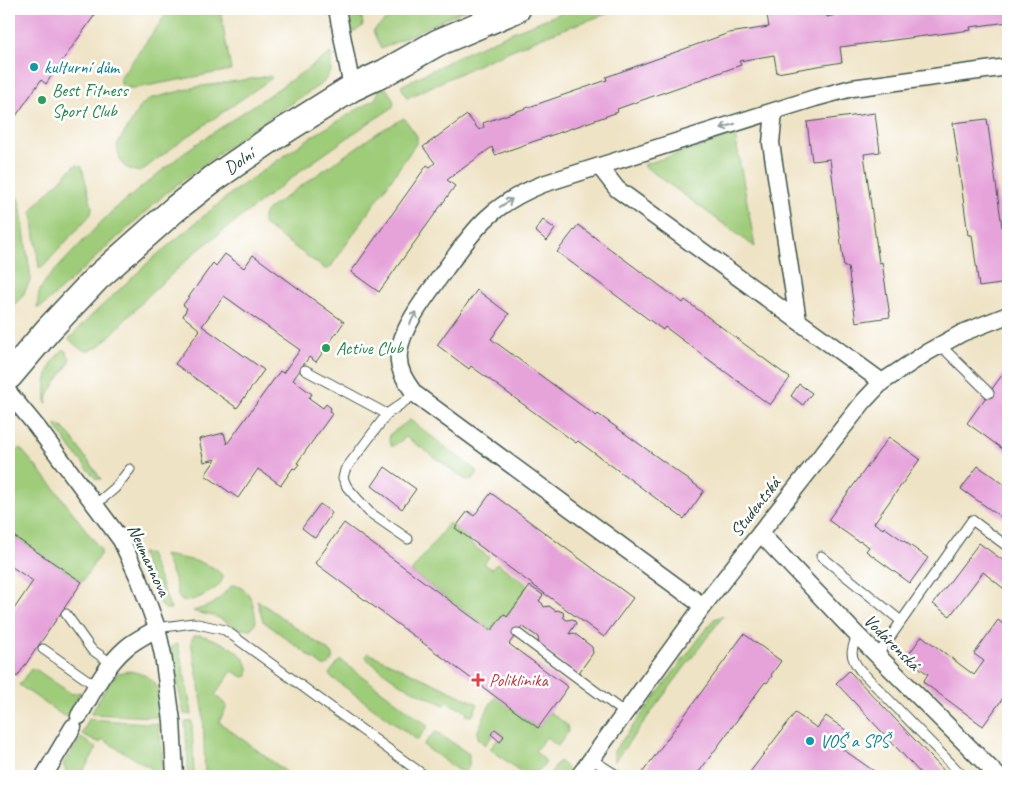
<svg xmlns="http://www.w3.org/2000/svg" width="1017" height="785" font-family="Caveat,sans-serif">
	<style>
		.green { fill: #9ecc79; stroke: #5e8456 }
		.building { fill: #e6a3da }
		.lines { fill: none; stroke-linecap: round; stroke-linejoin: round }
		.lane-casing { stroke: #3e564a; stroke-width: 11 }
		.street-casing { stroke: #3e564a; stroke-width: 19 }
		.primary-casing { stroke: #3e564a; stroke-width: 29 }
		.lane { stroke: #fff; stroke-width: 9 }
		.street { stroke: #fff; stroke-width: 16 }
		.primary { stroke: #fff; stroke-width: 26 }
		.oneway { stroke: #8f9e9a }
		.culture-dot { fill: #0f9aa8; stroke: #fff; stroke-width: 2 }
		.leisure-dot { fill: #2e9e5b; stroke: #fff; stroke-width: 2 }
		.health-dot { fill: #e0444e; stroke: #fff; stroke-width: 2 }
		.labels { text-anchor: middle; stroke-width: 5; stroke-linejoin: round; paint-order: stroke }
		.culture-label { font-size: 18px; fill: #0d838f; stroke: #fff; text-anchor: start }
		.leisure-label { font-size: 18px; fill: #27864d; stroke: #fff; text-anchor: start }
		.street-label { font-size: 18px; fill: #1f3d34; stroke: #fff }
		.health-label { font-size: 18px; fill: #be3a42; stroke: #fff; text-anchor: start }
	</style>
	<rect width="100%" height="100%" fill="#fff"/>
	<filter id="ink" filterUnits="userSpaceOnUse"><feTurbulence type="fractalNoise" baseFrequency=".02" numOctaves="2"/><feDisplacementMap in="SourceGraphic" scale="10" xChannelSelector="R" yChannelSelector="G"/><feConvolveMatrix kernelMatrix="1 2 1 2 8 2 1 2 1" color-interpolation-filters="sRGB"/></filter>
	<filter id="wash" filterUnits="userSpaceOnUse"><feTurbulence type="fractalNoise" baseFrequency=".0096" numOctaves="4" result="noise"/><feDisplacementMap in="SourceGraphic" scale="20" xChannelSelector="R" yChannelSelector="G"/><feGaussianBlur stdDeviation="1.12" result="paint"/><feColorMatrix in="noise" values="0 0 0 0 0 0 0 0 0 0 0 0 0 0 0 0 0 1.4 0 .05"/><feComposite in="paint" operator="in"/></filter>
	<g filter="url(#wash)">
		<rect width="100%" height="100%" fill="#efe3c5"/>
		<!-- green -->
		<path class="green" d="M170 9H220L231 70 136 88H128L121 84 120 78Z
			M349 9H360L363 24 362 27 353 32C347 26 346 16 349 9Z
			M398 9H466L381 49 373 31Z
			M571 9H620L550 34 488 60 407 98 401 86 461 55 515 31Z
			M331 53V71L323 83 246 133 166 193 44 305 37 308 39 292 46 280 110 213 186 151Z
			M270 76 272 78 180 142 140 172C120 168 120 163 117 145L141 106 149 99 196 87Z
			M386 88C390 95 397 101 392 108L367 124 303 169 197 251 150 294 101 345C85 354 81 351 69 339L90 317 152 259 234 191 311 137 375 99 380 89Z
			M404 118 417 136V142L330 268 327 269H325L264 225C261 215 264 213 271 207L377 133Z
			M735 135 755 247 643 165Z
			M78 165 82 167 92 207 91 214 42 268H39L32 212 34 207 74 166Z
			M9 188 17 197 20 203 31 279 21 299 16 303 9 305Z
			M64 349 69 356 70 362 49 393 46 404C45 382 46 365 64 349Z
			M410 420 478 472 473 479 466 480 406 437 392 447 389 440 390 434Z
			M57 424 62 427 68 433 101 479H96L72 450 55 425Z
			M20 448 52 485 101 550V553L82 582 9 533V455Z
			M449 523 470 538 468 542 489 557 484 564 492 569 497 563 528 585 507 616 503 614 491 630 411 572Z
			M141 553 149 554 171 609H165L160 604Z
			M164 555C179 558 210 561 220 573 222 575 223 578 222 580 219 590 191 603 182 601L178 596 175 581Z
			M233 585C252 589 254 605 256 622L251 629C236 632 226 619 213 616 206 614 200 614 193 611 202 608 212 606 219 599 224 594 227 589 233 585Z
			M257 600 333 654V659C330 662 329 667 323 666L263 621Z
			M723 616 614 762V751L714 619Z
			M200 635C215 639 245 650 248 668 248 671 248 674 248 676L243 677 232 671 215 695 227 706 219 722 292 776H205L203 708 191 641 194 636Z
			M178 644 191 707 192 715 184 714 170 649 174 645Z
			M368 653 478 704 473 715 471 716 466 715 467 712 446 702 444 705 402 685 369 661 366 657Z
			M339 661H342L427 725V728L417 740 330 676 329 674Z
			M31 669H35L72 694 81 692 65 717 19 685Z
			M128 671C139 672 151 676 157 687 159 693 159 706 160 713L156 717 91 714C97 704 108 681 116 675 120 672 124 672 128 671Z
			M496 696 538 728 550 712 567 725 568 732 558 746 546 737 535 751 546 761C541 769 535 777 525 775L490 749 497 740 500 742 504 736 496 729 491 734 492 736 485 745 479 740 477 733C483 720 486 709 496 696Z
			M89 719 158 724 162 748V776H152V769L102 739 100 743 82 734Z
			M192 721 194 776H187L188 759 185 722Z
			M437 732 469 754V767L463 774 423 745 434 733Z
			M81 738 97 748 80 776H68L63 764Z
			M559 761C564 765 570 769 567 776H548Z"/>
		<g id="blocks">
			<!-- building -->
			<path class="building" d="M9 9H99L60 64 62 66 56 69 46 84 41 80 9 126Z
				M766 9H825L827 17 836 15V13L870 9H1008V22L970 27 971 30 840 47 842 62 777 73 774 55 739 61 741 65 617 109 618 112 495 155 492 147 447 180 455 186 379 292 351 272 427 165 430 167 435 163 423 147 467 115 479 130 484 127 483 123 607 80 606 77 729 33 769 27Z
				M875 113 880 152 864 154 879 263 882 262 890 317 856 322 848 267H844L830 159 812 161 807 122Z
				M987 119 1002 227H1005L1008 249V283L979 287 972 235H968L953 123Z
				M543 220 555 229 547 241 535 231Z
				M578 225 683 303 685 300 790 378 770 405 665 327 663 330 557 252Z
				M225 254 244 268 253 255 344 322 316 362 309 357 293 380 312 394 309 398 323 408 326 404 331 408 329 412 332 414 297 463 299 464 295 469 293 468 281 485 258 469 238 498 205 475 216 459 204 462 199 439 224 433 227 444 280 371 283 373 300 350 224 296 202 326 264 370 237 408 175 364 200 330 183 316 187 308 183 305 213 263 216 266Z
				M477 290 509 314 491 339 596 416 598 414 704 491 684 519 578 441 576 443 471 366 469 369 437 345Z
				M1008 367V453L967 423Z
				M799 384 812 393 803 405 791 396Z
				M889 437 920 459 874 523 883 529 884 527 928 558 910 583 866 551 869 547 860 541 859 542 828 520Z
				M978 466 1008 487V522L961 489Z
				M385 467 416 489 402 509 372 486Z
				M491 493 633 598 604 637 455 528 468 511 474 516Z
				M320 504 332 513 315 538 302 528Z
				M344 523 491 631 504 614 507 617 530 586 543 595 539 601 542 603 544 607 549 606 556 611 557 610 563 612 564 618 567 620 573 619 576 623 569 634 574 633 592 647 593 653 578 674 539 646 538 637 522 626 509 644 568 687 538 728 315 563Z
				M9 533 82 582 17 677 9 670V614L10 615 33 581 9 565Z
				M979 543 1008 564V592L983 572 950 616 933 604Z
				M998 620 1008 628V691L983 726 923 682 928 674 906 658 922 636 974 675 984 661 974 654Z
				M744 634 781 661 771 675 772 676 767 683 765 682 696 776H640Z
				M849 671 881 704 949 776H923L855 703 836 683Z
				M795 713 817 728 826 716 851 734 841 748 881 776H747Z
				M495 729 504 736 500 742 491 734Z"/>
		</g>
	</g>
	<g filter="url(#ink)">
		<use href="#blocks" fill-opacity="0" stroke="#3e564a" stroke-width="1"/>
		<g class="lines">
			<!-- lane casing -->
			<g class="lane-casing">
				<path id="lane" d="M940 345 989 393
					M305 370 387 414
					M95 505 115 488 130 469
					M408 539 369 512 347 487 343 478 345 470 387 414 415 394
					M821 556 901 621
					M66 614 91 649 111 663
					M157 628 193 623 225 630 425 776
					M517 633 625 713
					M857 635C851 651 849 656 860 670L963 776
					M43 649 96 686
					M877 656 972 520 1008 547
					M591 759 618 776"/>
			</g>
			<!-- street casing -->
			<g class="street-casing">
				<path id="street" d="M337 9 352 88
					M774 111 771 143 798 321
					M600 167 617 189 882 382
					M9 393 37 427 121 540 140 581 157 628 163 655 172 721 175 776
					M760 533 857 635 998 776
					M703 606 415 394C406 382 397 369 399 353 401 326 432 289 447 267 460 250 472 231 488 217 504 202 523 192 543 184L815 98 852 88 1008 67
					M79 716C93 692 105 666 126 648 135 640 147 635 157 628
					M44 776 73 727
					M579 776 703 606 864 401 882 382 926 353 962 333 1008 315"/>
			</g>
			<!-- primary casing -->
			<g class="primary-casing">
				<g id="primary">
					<path id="s1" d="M9 376 48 330 96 279 175 209 213 179 274 137 352 88 384 73 437 43 517 9"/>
				</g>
			</g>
			<!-- lane -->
			<use href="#lane" class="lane"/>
			<!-- street -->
			<use href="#street" class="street"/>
			<!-- primary -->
			<use href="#primary" class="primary"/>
		</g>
		<!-- one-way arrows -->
		<defs><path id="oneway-shaft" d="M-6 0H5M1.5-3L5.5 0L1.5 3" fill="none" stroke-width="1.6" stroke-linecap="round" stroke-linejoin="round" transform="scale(1.25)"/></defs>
		<g class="oneway">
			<use href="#oneway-shaft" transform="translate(728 126) rotate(162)"/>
			<use href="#oneway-shaft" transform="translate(506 203) rotate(-33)"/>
			<use href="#oneway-shaft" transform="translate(413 318) rotate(-62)"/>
		</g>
	</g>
	<!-- markers -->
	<g class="culture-dot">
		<circle cx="34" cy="67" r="5"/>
		<circle cx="810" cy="741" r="5"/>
	</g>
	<g class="leisure-dot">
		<circle cx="42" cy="100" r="5"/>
		<circle cx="326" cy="348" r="5"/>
	</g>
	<path class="health-dot" d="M475.5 672.5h5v5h5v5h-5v5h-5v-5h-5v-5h5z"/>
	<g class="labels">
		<!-- culture labels -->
		<g class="culture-label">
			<text x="44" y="73">kulturní dům</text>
			<text x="820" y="747">VOŠ a SPŠ</text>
		</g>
		<!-- leisure labels -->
		<g class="leisure-label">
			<text x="52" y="96">Best Fitness<tspan x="52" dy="21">Sport Club</tspan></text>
			<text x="336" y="354">Active Club</text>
		</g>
		<!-- street labels -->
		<g class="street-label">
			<text dy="6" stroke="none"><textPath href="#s1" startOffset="316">Dolní</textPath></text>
			<text transform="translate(755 507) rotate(-52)" y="6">Studentská</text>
			<text transform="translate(149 560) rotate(65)" y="6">Neumannova</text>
			<text transform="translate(892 642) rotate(45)" y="6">Vodárenská</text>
		</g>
		<!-- health labels -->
		<g class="health-label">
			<text x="489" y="686">Poliklinika</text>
		</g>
	</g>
	<!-- margin -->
	<rect width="1017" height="785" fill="none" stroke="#fff" stroke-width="30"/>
</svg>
